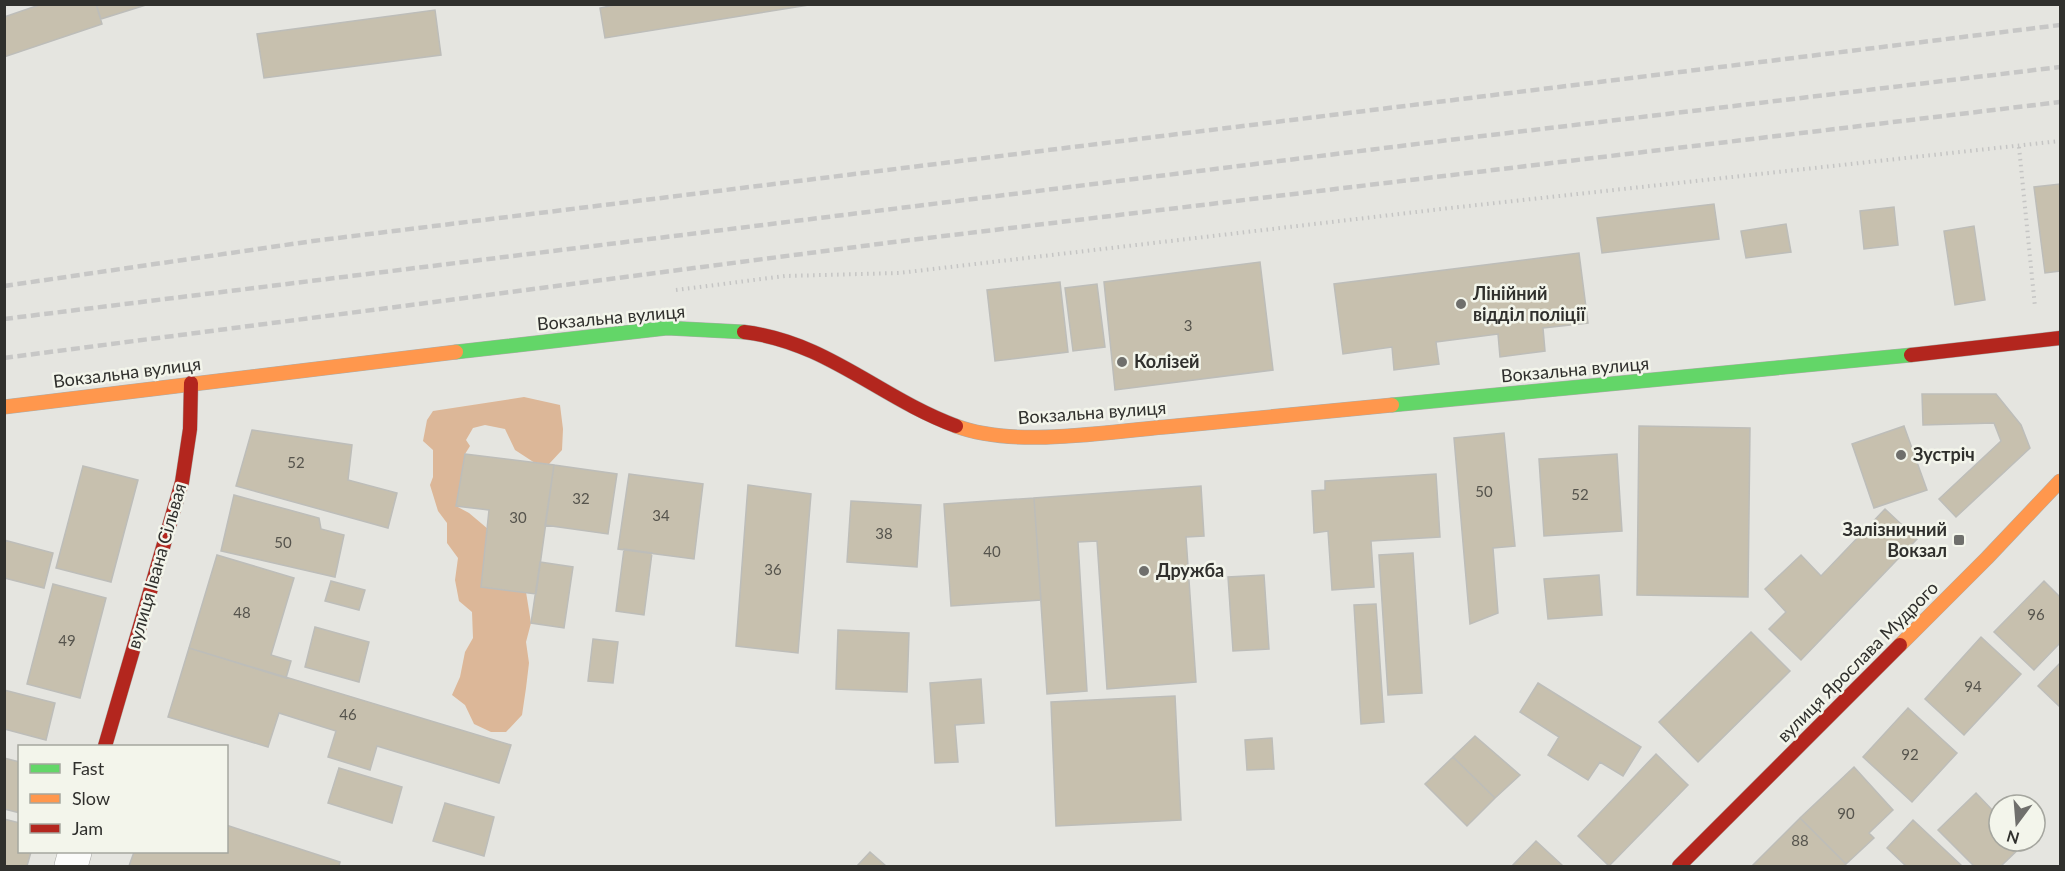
<svg xmlns="http://www.w3.org/2000/svg" width="2065" height="871" font-family="Lato,sans-serif">
	<style>
		.forest { fill: #dcb798 }
		.building { fill: #c7c0ae; stroke: #bdbdb9; stroke-width: 1.5 }
		.lines { fill: none; stroke-linecap: round; stroke-linejoin: round }
		.street-casing { stroke: #acaca8; stroke-width: 34 }
		.fast-casing { stroke: #acaca8; stroke-width: 15 }
		.slow-casing { stroke: #acaca8; stroke-width: 15 }
		.jam-casing { stroke: #acaca8; stroke-width: 15 }
		.path { stroke: #c5c5c4; stroke-width: 4; stroke-dasharray: 1.5 4.5; stroke-linecap: butt }
		.street { stroke: #fbfbfa; stroke-width: 33 }
		.fast { stroke: #63d668; stroke-width: 14 }
		.slow { stroke: #ff974d; stroke-width: 14 }
		.jam { stroke: #b3261e; stroke-width: 14 }
		.rail { stroke: #c7c7c6; stroke-width: 4.5; stroke-dasharray: 9 4.5; stroke-linecap: butt }
		.poi-dot { fill: #6f6f6c; stroke: #f3f5eb; stroke-width: 2 }
		.labels { text-anchor: middle; stroke-width: 5; stroke-linejoin: round; paint-order: stroke }
		.number-label { font-size: 15px; fill: #56544d }
		.poi-label { font-size: 18px; font-weight: bold; fill: #30302d; stroke: #f3f5eb; text-anchor: start }
		.street-label { font-size: 18px; fill: #30302d; stroke: #f3f5eb }
	</style>
	<rect width="100%" height="100%" fill="#e5e5e0"/>
	<!-- forest -->
	<path class="forest" d="M524 397 560 405 563 429 562 450 549 464 535 463 515 450 505 429 485 425 473 428 466 440 470 446 465 454 456 506 469 513 488 529 481 587 526 592 531 623 526 642 529 663 526 688 522 715 506 732H491L474 724 465 705 452 695 460 677 465 652 473 638 472 612 459 601 455 580 458 558 447 543V523L438 511 430 485 433 477V450L423 441 427 420 433 411Z"/>
	<!-- building -->
	<path class="building" d="M42 4H96L102 24 4 57V17Z
		M96 4H149L101 19Z
		M619 4H815L605 38 600 8Z
		M435 10 441 55 264 78 257 34Z
		M2060 184V271L2045 273 2034 187Z
		M1714 204 1719 239 1602 253 1597 218Z
		M1894 207 1898 245 1864 249 1860 211Z
		M1786 224 1791 252 1746 258 1741 231Z
		M1974 226 1985 300 1955 305 1944 231Z
		M1579 253 1588 323 1543 328 1545 351 1500 357 1498 334 1436 342 1439 364 1394 370 1392 347 1343 354 1334 284Z
		M1260 262 1273 370 1115 390 1104 282Z
		M1060 282 1068 352 995 361 987 290Z
		M1097 284 1105 347 1073 351 1065 288Z
		M1922 394H1996L2021 425 2030 448 1956 517 1939 499 2001 441 1994 423 1923 425Z
		M1639 426 1750 428 1748 597 1637 595Z
		M1904 426 1927 490 1874 508 1852 444Z
		M252 430 352 445 348 480 397 493 388 528 236 486Z
		M1504 433 1515 546 1493 548 1498 613 1470 624 1454 438Z
		M465 454 554 465 536 594 481 587 489 510 456 506Z
		M1617 454 1622 531 1544 536 1539 459Z
		M554 465 617 474 608 534 545 525Z
		M83 466 138 480 111 582 56 568Z
		M629 474 703 484 694 559 618 549Z
		M1436 474 1440 537 1371 541 1374 587 1332 590 1328 531 1314 533 1312 491 1325 490V481Z
		M748 485 811 494 798 653 736 646Z
		M1201 486 1204 536 1186 537 1196 682 1107 689 1097 541 1078 542 1087 691 1047 694 1034 498Z
		M234 495 319 518 321 529 344 535 335 577 221 551Z
		M1034 498 1041 600 951 606 944 504Z
		M851 501 921 505 917 567 847 562Z
		M1885 509 1917 539 1801 660 1769 629 1786 612 1765 589 1801 555 1821 576Z
		M4 540 53 553 44 588 4 578Z
		M624 549 652 553 644 615 616 611Z
		M1413 553 1422 693 1388 695 1379 555Z
		M217 555 294 578 271 655 291 661 286 678 189 648Z
		M540 562 573 567 564 628 531 623Z
		M1264 575 1269 649 1233 651 1228 577Z
		M1599 575 1602 615 1548 619 1544 579Z
		M331 581 365 590 359 610 325 601Z
		M2044 581 2060 597V643L2034 670 1994 632Z
		M53 584 106 598 80 698 27 684Z
		M1376 604 1384 722 1361 724 1354 605Z
		M315 627 369 642 359 682 305 667Z
		M838 630 909 633 907 692 836 689Z
		M1751 632 1790 671 1698 762 1659 722Z
		M1981 637 2021 674 1964 735 1925 699Z
		M593 639 618 642 613 683 588 681Z
		M189 648 511 745 499 783 377 746 370 770 328 757 336 731 279 713 268 747 168 717Z
		M2060 663V707L2038 686Z
		M981 679 984 723 955 725 958 762 935 763 930 683Z
		M1538 683 1641 747 1623 776 1600 762 1588 780 1548 755 1559 737 1520 712Z
		M4 690 55 703 46 740 4 729Z
		M1175 696 1181 820 1056 826 1051 702Z
		M1908 708 1957 753 1912 802 1863 757Z
		M1475 736 1520 775 1495 798 1453 757Z
		M1272 738 1274 769 1247 770 1245 740Z
		M1656 754 1688 785 1609 866 1578 836Z
		M1453 757 1495 798 1467 826 1425 784Z
		M4 758 20 762V813L4 809Z
		M1854 767 1893 810 1869 833 1874 838 1846 864 1800 818Z
		M339 768 402 787 392 823 328 803Z
		M1976 793 1999 817V841H2023L2025 843 2001 866H1974L1938 830Z
		M445 803 494 817 484 856 433 841Z
		M1800 818 1846 864 1844 866H1752Z
		M4 819 20 823V852H31L27 866H4Z
		M1913 820 1962 866H1906L1887 848Z
		M226 825 340 862 339 866H129L134 852H226Z
		M1536 841 1563 866H1512Z
		M870 852 886 866H857Z"/>
	<g class="lines">
		<!-- street casing -->
		<g class="street-casing">
			<path id="street" d="M71 866 75 852"/>
		</g>
		<!-- fast casing -->
		<g class="fast-casing">
			<path id="fast" d="M456 352 667 328 744 332
				M1392 405 1911 355"/>
		</g>
		<!-- slow casing -->
		<g class="slow-casing">
			<path id="slow" d="M4 407 456 352
				M956 426C1014 448 1103 432 1165 427 1241 420 1317 412 1392 405
				M1900 645 1987 558 2060 481"/>
		</g>
		<!-- jam casing -->
		<g class="jam-casing">
			<path id="jam" d="M744 332C827 342 880 398 956 426
				M1911 355 2060 338
				M105 746 182 482 190 429 191 383
				M1679 866 1900 645"/>
		</g>
		<!-- path -->
		<path class="path" d="M2019 147 2035 307
			M676 290 785 276 899 273 1450 208 2060 141"/>
		<!-- street -->
		<use href="#street" class="street"/>
		<!-- fast -->
		<use href="#fast" class="fast"/>
		<!-- slow -->
		<use href="#slow" class="slow"/>
		<!-- jam -->
		<use href="#jam" class="jam"/>
		<!-- rail -->
		<path class="rail" d="M4 286 313 241 2060 25
			M4 319 1441 141 2060 67
			M4 358 894 242 2060 102"/>
	</g>
	<!-- markers -->
	<g class="poi-dot">
		<circle cx="1461" cy="304" r="6"/>
		<circle cx="1122" cy="362" r="6"/>
		<circle cx="1901" cy="455" r="6"/>
		<rect x="1953" y="534" width="12" height="12" rx="3"/>
		<circle cx="1144" cy="571" r="6"/>
	</g>
	<g class="labels">
		<!-- number labels -->
		<g class="number-label">
			<text x="1188" y="331">3</text>
			<text x="296" y="468">52</text>
			<text x="1484" y="497">50</text>
			<text x="1580" y="500">52</text>
			<text x="581" y="504">32</text>
			<text x="661" y="521">34</text>
			<text x="518" y="523">30</text>
			<text x="884" y="539">38</text>
			<text x="283" y="548">50</text>
			<text x="992" y="557">40</text>
			<text x="773" y="575">36</text>
			<text x="242" y="618">48</text>
			<text x="2036" y="620">96</text>
			<text x="67" y="646">49</text>
			<text x="1973" y="692">94</text>
			<text x="348" y="720">46</text>
			<text x="1910" y="760">92</text>
			<text x="1846" y="819">90</text>
			<text x="1800" y="846">88</text>
		</g>
		<!-- poi labels -->
		<g class="poi-label">
			<text x="1473" y="300">Лінійний<tspan x="1473" dy="21">відділ поліції</tspan></text>
			<text x="1134" y="368">Колізей</text>
			<text x="1913" y="461">Зустріч</text>
			<text x="1947" y="536" text-anchor="end">Залізничний<tspan x="1947" dy="21">Вокзал</tspan></text>
			<text x="1156" y="577">Дружба</text>
		</g>
		<!-- street labels -->
		<g class="street-label">
			<text transform="translate(611 318) rotate(-5)" y="6">Вокзальна вулиця</text>
			<text transform="translate(1575 370) rotate(-5)" y="6">Вокзальна вулиця</text>
			<text transform="translate(127 373) rotate(-7)" y="6">Вокзальна вулиця</text>
			<text transform="translate(1092 413) rotate(-4)" y="6">Вокзальна вулиця</text>
			<text transform="translate(157 566) rotate(-74)" y="6">вулиця Івана Сільвая</text>
			<text transform="translate(1858 662) rotate(-45)" y="6">вулиця Ярослава Мудрого</text>
		</g>
	</g>
	<!-- border -->
	<rect width="2065" height="871" fill="none" stroke="#30302d" stroke-width="12"/>
	<!-- legend -->
	<rect x="18" y="745" width="210" height="108" fill="#f3f5eb" stroke="#a5a69f" stroke-width="1.5"/>
	<rect x="30" y="764" width="30" height="9" fill="#63d668" stroke="#a5a69f" stroke-width="1.5"/>
	<text x="72" y="775" font-size="18" fill="#30302d">Fast</text>
	<rect x="30" y="794" width="30" height="9" fill="#ff974d" stroke="#a5a69f" stroke-width="1.5"/>
	<text x="72" y="805" font-size="18" fill="#30302d">Slow</text>
	<rect x="30" y="824" width="30" height="9" fill="#b3261e" stroke="#a5a69f" stroke-width="1.5"/>
	<text x="72" y="835" font-size="18" fill="#30302d">Jam</text>
	<!-- north arrow -->
	<g transform="translate(2017 823) rotate(196)"><circle r="28" fill="#f3f5eb" stroke="#a5a69f" stroke-width="1.5"/>
	<path d="M0-4.5L10 22L0 15L-10 22Z" fill="#6f6f6c"/>
	<text y="-9" font-size="16" font-weight="bold" text-anchor="middle" fill="#30302d">N</text>
	</g>
</svg>
